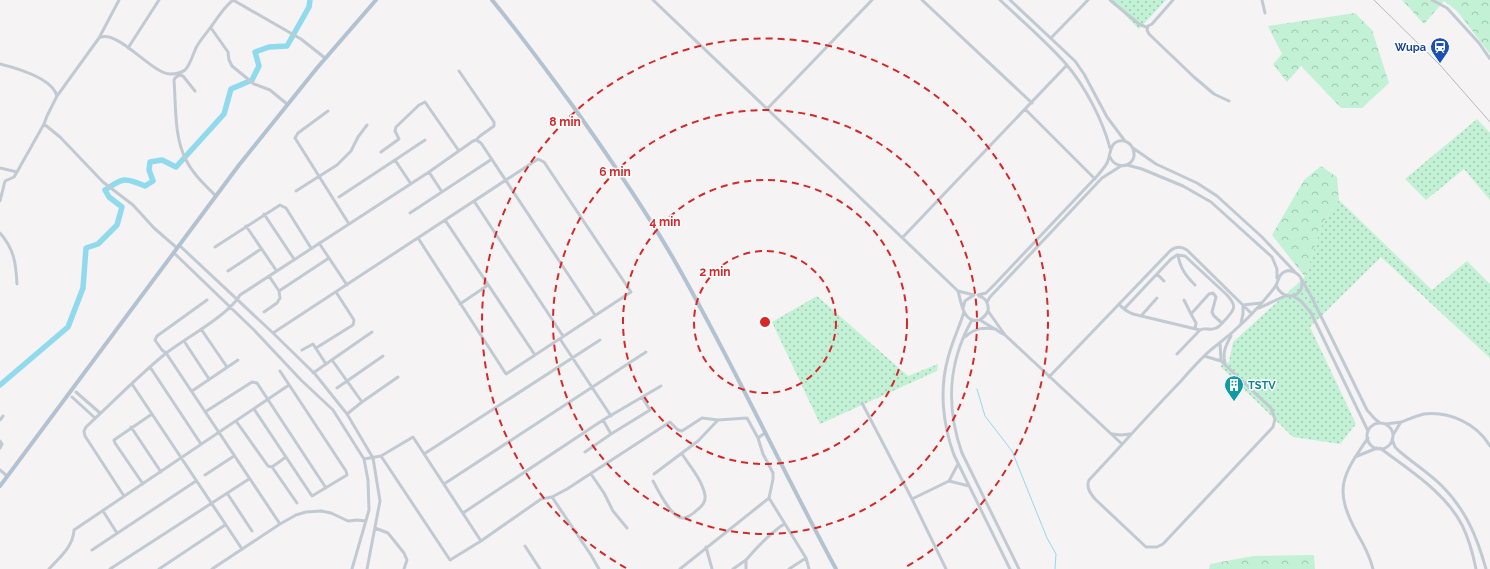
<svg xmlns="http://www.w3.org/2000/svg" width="1490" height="569" font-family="Raleway,sans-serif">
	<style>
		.grass { fill: url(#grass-dots) }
		.forest { fill: url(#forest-crowns) }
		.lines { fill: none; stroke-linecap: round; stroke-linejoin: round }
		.stream { stroke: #90daee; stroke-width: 1 }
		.river { stroke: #90daee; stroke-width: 5.5 }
		.minor { stroke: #c1cad2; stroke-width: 3 }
		.major { stroke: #b3c2d1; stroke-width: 4 }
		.tram { stroke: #b5b8bd; stroke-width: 1 }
		.ring { fill: none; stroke: #d62828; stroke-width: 2; stroke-dasharray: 7 5 }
		.labels { text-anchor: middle; stroke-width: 3; stroke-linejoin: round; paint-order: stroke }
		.transit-label { font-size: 11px; font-weight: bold; fill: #164399; stroke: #fff; text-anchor: end }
		.culture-label { font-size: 11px; font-weight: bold; fill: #0d838f; stroke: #fff; text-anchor: start }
		.centre { fill: #d62828; stroke: #fff; stroke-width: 2 }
		.ring-label { font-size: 12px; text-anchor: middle; font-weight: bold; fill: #d62828; stroke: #fff; stroke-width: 3; stroke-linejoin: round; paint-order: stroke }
	</style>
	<defs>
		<pattern id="grass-dots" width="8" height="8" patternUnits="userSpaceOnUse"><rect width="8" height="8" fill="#c3f1d5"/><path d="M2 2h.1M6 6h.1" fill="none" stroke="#a0c6b0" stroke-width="1.8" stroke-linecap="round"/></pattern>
		<pattern id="forest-crowns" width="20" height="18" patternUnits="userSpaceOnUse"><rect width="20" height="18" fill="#c3f1d5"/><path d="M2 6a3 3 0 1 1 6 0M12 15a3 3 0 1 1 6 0" fill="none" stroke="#a0c6b0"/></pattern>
	</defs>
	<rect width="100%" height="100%" fill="#f5f3f3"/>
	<!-- grass -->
	<path class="grass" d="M1110 0H1166L1139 29Z
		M1477 119 1490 133V200L1464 169 1426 200 1405 179Z
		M1339 200 1432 290 1467 261 1490 284V358L1381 257 1310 327 1356 424 1340 444 1293 437 1220 366 1229 362 1233 342 1305 277 1322 224Z
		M817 296 908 376 938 364 937 371 820 424 772 322Z"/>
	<!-- forest -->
	<path class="forest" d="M1402 0H1490V54L1457 11 1444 1 1424 24Z
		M1355 13 1372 30 1389 83 1362 108H1341L1301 66 1287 82 1273 64 1282 54 1268 26Z
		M1321 166 1337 177 1339 200 1322 224 1305 277 1272 235 1304 180Z
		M1314 555 1315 569H1209L1210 564 1253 556Z"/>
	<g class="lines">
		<!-- stream -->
		<path class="stream" d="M977 389 985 416 1012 451 1047 538 1056 554 1055 569"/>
		<!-- river -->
		<path class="river" d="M0 385 68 327 83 288 86 248 98 244 117 225 122 207 109 197 105 190C123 178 124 177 145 186L153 181 149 170 150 162 162 160 176 167 224 114 231 89 252 80 259 66 255 52 269 47 287 46 309 7 310 0"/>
		<!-- minor -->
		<path class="minor" d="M233 0 301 39 325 58
			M653 0 958 291 974 295
			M922 0 1032 103
			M1000 0C1022 21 1046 41 1066 64 1085 86 1103 121 1110 148
			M1010 0 1075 61 1084 74 1107 117 1125 141
			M1110 0 1139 24 1146 27 1152 24 1173 0
			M1262 0 1265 13
			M1432 0 1447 8 1479 43 1490 59
			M1148 26 1147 30 1149 34 1194 77 1214 94 1229 101
			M211 28 228 52 229 60 232 66 254 84 270 90 287 104
			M99 38 119 0
			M1051 38 1088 0
			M128 48 159 0
			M0 64C16 68 52 78 57 96L47 116 44 124 17 172 14 177 5 181 0 201
			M459 71 494 122V126L480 136 476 140
			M195 91 183 76 179 75 175 78 174 80C176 106 174 137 186 160 193 174 205 185 216 196
			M57 96 99 38C117 28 152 74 170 74 175 74 181 73 185 70 191 64 193 53 197 46 201 39 206 34 210 28 218 18 222 9 233 0
			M768 108 872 0
			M1025 109 1095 179
			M328 111 298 133 295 138 349 224
			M44 124 60 137 103 182 133 205 154 228 177 248
			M1133 148 1156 164 1197 183 1217 196 1262 237 1295 272
			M381 152 399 139 395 131 396 127 419 105 425 102 459 151
			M395 160 425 140
			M1127 165 1142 169 1183 186 1211 202 1272 257 1277 269V278
			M0 168 17 172
			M429 172 442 192
			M296 191 337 165 351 151 358 137 367 125
			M339 197 395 160 411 184
			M474 201 563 336
			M410 213 492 159
			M264 214 294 259
			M445 220 535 355
			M246 226 276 270
			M0 233C14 249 16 263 17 284
			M903 237 1067 65
			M319 243 347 285
			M179 245 273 333 315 374 347 414 373 458 380 501 367 569
			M215 247 280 205 286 208 311 248
			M174 253 254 330 301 380 333 410 364 459 368 480 369 510 352 569
			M1178 255C1180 268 1186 276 1195 285
			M228 271 261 249
			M1157 274 1164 281
			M1302 280 1312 298 1367 410 1375 419 1380 423
			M279 291 329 258
			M958 291C961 301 963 324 979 320 984 318 986 315 988 311 989 304 986 298 979 296
			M978 295 986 293 995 284 1098 175C1101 171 1105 167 1107 163 1111 155 1109 139 1124 141 1133 143 1138 156 1130 163 1122 169 1113 164 1110 157
			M1293 296 1301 301 1311 313 1368 431
			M207 300 157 336 155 340 162 350 166 353 280 524
			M1184 300 1191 314 1209 294 1213 293 1216 297 1212 312 1214 316 1222 323
			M987 302 990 297 1102 178 1121 166
			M460 304 488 285
			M1119 304C1123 309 1128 312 1133 314L1200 330C1205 327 1210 331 1216 328 1220 327 1223 322 1226 319 1235 309 1237 306 1227 295L1185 256 1177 255 1171 259 1124 309
			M963 308 965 301 974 295
			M1259 308 1285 296
			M988 311 1005 335 1122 444
			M264 312 277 303 280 298 279 291 269 276
			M964 312C959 328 952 342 948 358 939 390 943 425 954 455L1010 569
			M1191 314 1196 323 1195 329
			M1141 316 1157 298
			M972 320C948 362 946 408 962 453L1019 569
			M980 320 1003 334
			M1241 323 1243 314V305L1261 303
			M201 329 227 367
			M273 333 538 159 544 162 631 292 506 374 418 238
			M965 337C975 328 983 327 996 329
			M560 339 611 416
			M184 341 209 379
			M1220 343 1221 361
			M316 348 353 325 354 320 336 292
			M302 350 313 344 326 364
			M1177 354 1200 330
			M1204 356 1221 361 1271 408 1275 419 1273 427 1163 544 1157 547H1146L1095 499C1090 493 1086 487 1089 480 1120 447 1149 414 1181 381 1192 369 1203 355 1217 345 1239 328 1258 309 1275 287 1279 282 1277 276 1284 272 1291 268 1301 274 1302 282 1303 299 1282 301 1276 285
			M332 360 362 402 347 414
			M1225 363C1222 353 1226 345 1231 336
			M150 367 201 444
			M313 373 372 332
			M1049 377 1170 251C1176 246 1181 246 1187 250L1252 314
			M132 384 242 549
			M337 388 383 356
			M192 391 238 360
			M76 392 100 413
			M72 397 95 418
			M362 402 398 377
			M862 403 912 499 946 569
			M254 409 312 496 347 475 346 471 280 371
			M205 412 252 382 257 383 326 488
			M0 420 3 416
			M236 421 268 466 272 467 286 457
			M1367 436a13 13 0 1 1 26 0a13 13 0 1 1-26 0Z
			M1386 424C1391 423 1396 423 1401 422 1409 419 1416 416 1424 414 1450 411 1477 424 1490 446
			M131 427 161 472
			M765 433 758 438 763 454 773 473V479L769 498 806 558 809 569
			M611 434 650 410 642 397
			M1112 434 1121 435 1130 434
			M1393 435 1401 422
			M1368 438C1342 476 1333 489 1357 533 1364 545 1370 556 1373 569
			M1392 439 1395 447 1399 451C1413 463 1429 473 1442 486 1466 510 1477 537 1486 569
			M0 441 2 444 0 448
			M1380 448C1409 470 1445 492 1462 525 1469 539 1473 554 1476 569
			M585 452 611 434 603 420
			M424 454 600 340
			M381 456 450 560 481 541 541 499 552 497 567 489 670 422 678 430 682 431 702 418 718 420 747 418 758 438
			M1355 457 1377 448
			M364 459 381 456 413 437 481 541
			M272 467 297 503
			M0 470 7 476
			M591 474 604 493 613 511 627 528
			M654 474 698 441 718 420
			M205 475 234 456
			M653 481C658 490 672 520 684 518 688 517 694 513 697 510 703 506 706 502 705 495 702 480 690 466 682 454
			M949 481 969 486
			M143 484 115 443 114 440 152 414
			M444 484 646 352
			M227 493 252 531
			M124 496 85 436 84 431 86 427C112 403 137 377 165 354 184 339 229 315 240 295L429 172 473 141 476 140 481 143 595 315
			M552 497 591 555 599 569
			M912 499 949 481 958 464
			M103 511 117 533
			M463 513 603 420 661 386
			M375 528 388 533 404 553 407 560 404 569
			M525 546 540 569
			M706 547 712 569
			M92 550 196 481
			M49 569C60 557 73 547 74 530L289 385
			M110 569 249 479
			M159 569 225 525
			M212 569 280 524 296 515 306 512 321 511 331 513 348 521 357 520 366 521
			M680 569 769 498
			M733 569 746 560
			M746 569V560C758 546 769 534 784 524
			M789 569 806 558"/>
		<!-- major -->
		<path class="major" d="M492 0C521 35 548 72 575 109 609 157 643 206 673 258 731 359 780 466 836 569
			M0 486 239 165 317 68 376 0"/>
		<!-- tram -->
		<path class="tram" d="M1374 0 1440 65 1490 122"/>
	</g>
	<!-- distance rings -->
	<g class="ring">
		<circle cx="765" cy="322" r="71"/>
		<circle cx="765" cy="322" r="142"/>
		<circle cx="765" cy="322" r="212"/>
		<path d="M626 568A283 283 0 1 1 904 568"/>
	</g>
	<!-- icons -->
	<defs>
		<g id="station-pin" transform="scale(1)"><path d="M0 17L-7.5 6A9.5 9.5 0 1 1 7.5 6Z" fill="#1a4fb4" stroke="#fff"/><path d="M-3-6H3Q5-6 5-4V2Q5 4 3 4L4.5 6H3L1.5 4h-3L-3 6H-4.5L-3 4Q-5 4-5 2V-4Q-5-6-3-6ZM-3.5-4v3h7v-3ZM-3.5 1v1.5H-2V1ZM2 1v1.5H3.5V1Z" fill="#fff"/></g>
		<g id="building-pin" transform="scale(1)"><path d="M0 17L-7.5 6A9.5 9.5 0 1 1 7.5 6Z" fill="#0f9aa8" stroke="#fff"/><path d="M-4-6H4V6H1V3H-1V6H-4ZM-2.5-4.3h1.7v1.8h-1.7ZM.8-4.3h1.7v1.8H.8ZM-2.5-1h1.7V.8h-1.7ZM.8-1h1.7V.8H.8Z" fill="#fff"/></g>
	</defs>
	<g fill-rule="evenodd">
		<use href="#station-pin" x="1440" y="47"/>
		<use href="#building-pin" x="1234" y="385"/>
	</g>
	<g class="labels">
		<!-- transit labels -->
		<g class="transit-label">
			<text x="1426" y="51">Wupa</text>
		</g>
		<!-- culture labels -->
		<g class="culture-label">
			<text x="1248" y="389">TSTV</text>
		</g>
	</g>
	<circle cx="765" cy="322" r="6" class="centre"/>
	<g class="ring-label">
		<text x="565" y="126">8 min</text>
		<text x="615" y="176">6 min</text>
		<text x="665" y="226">4 min</text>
		<text x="715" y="276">2 min</text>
	</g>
</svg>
